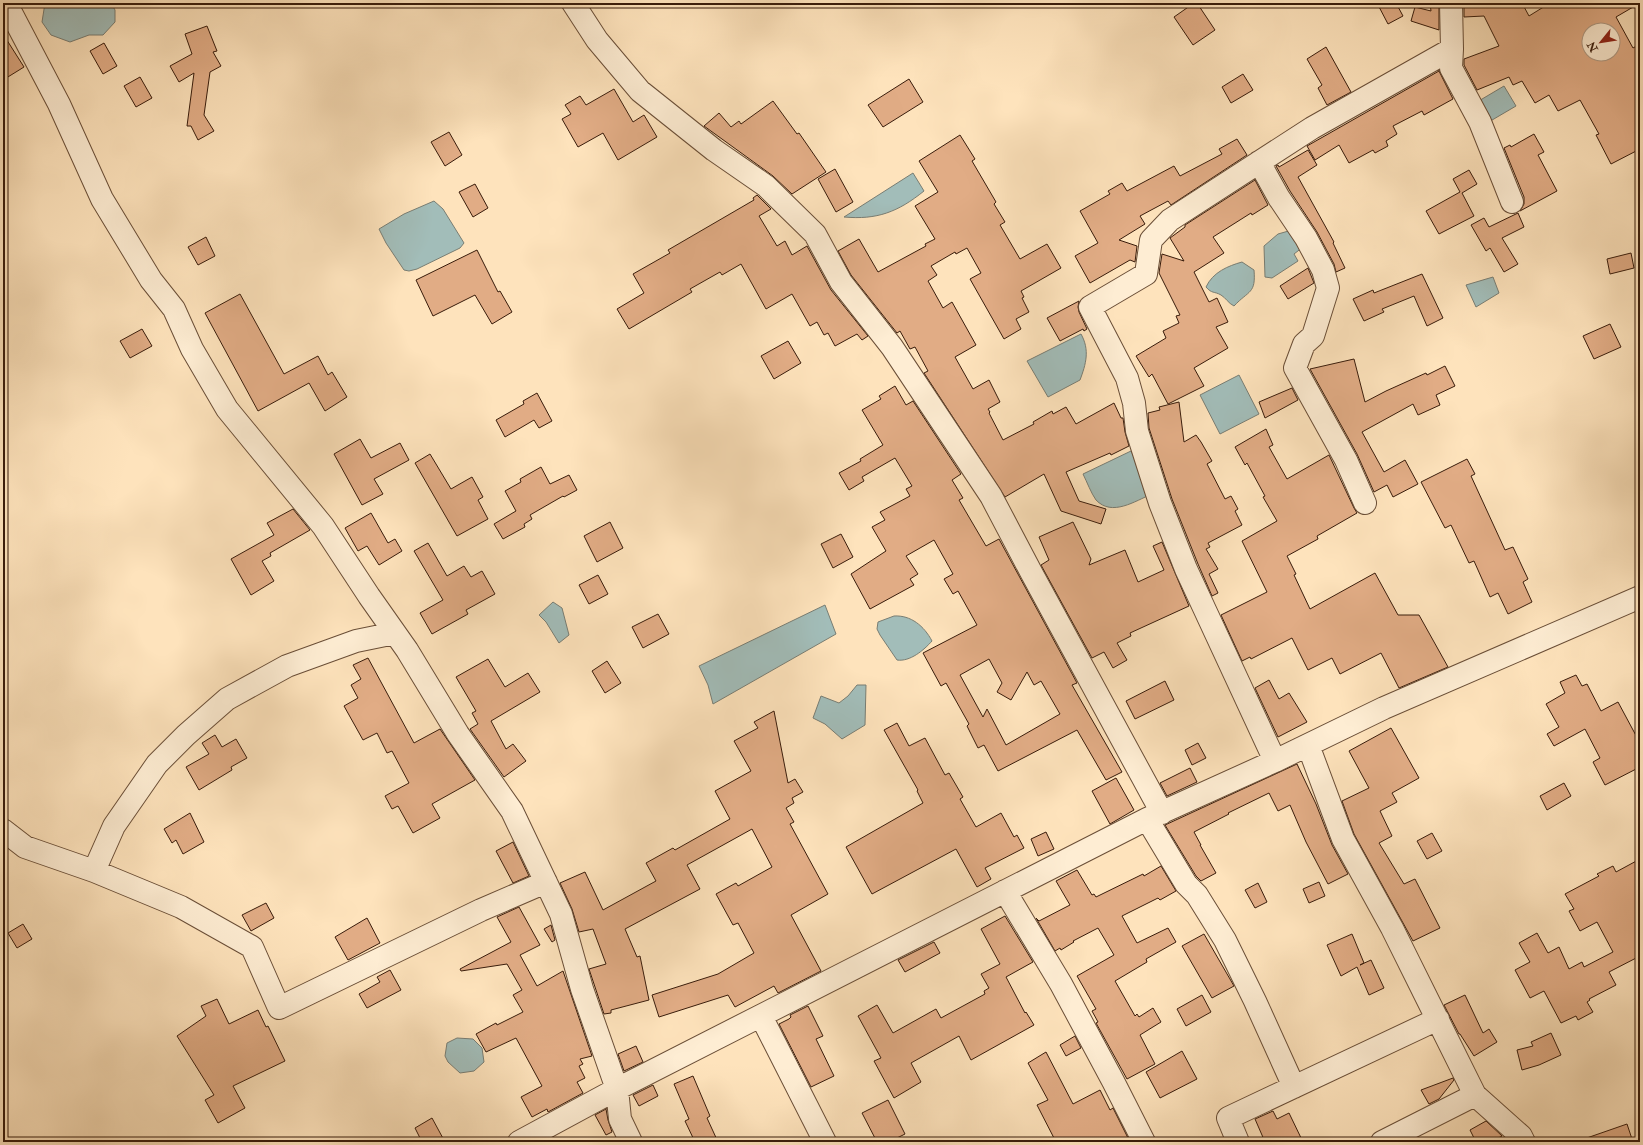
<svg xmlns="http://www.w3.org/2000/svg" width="1643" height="1145" font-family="'IM FELL Double Pica',serif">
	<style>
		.water { fill: #a2bdb9; stroke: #787d73 }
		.building { fill: #e1ac85; stroke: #391c0b; fill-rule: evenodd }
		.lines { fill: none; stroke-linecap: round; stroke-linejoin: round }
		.minor-casing { stroke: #6a4e37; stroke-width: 24 }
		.minor { stroke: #feedd3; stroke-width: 22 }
	</style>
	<rect width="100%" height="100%" fill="#fee3bc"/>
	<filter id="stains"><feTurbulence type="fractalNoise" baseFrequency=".005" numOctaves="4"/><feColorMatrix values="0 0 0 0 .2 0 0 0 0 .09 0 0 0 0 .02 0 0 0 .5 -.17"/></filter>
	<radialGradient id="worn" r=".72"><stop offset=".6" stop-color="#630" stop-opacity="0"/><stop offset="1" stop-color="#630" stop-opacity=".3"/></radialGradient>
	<!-- water -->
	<path class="water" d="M45 3H111L115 10V22L103 35H89L70 42 51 35 42 22Z
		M1504 86 1516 106 1487 123 1477 102Z
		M913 173 924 191C898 212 877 220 844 217Z
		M434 201 443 209 464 243 460 248 417 269 409 271 404 270 386 243 379 229 404 214Z
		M1292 230 1303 247 1294 254 1298 261 1272 278 1265 277 1264 246 1278 234Z
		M1242 262 1254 270C1256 294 1249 290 1234 306 1228 303 1226 298 1221 295 1214 291 1212 294 1206 287 1213 272 1228 266 1242 262Z
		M1493 277 1499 293 1476 307 1466 285Z
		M1081 334C1090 350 1086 364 1080 380L1048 397 1027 361Z
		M1239 375 1259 414 1220 434 1200 395Z
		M1131 451 1152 494C1135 501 1112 517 1096 500 1091 493 1087 482 1083 474Z
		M553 602 562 608 569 635 559 643 546 622 539 615Z
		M825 605 836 634 713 704 708 685 699 666Z
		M894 616C911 615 924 626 932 641 924 650 910 662 897 660L880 635 877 629 878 622Z
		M857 685H866L865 725 842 739 825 724 813 718 821 696 839 703 848 696Z
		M457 1038 473 1039 482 1048 484 1062 474 1071 460 1073 448 1062 445 1056 447 1043Z"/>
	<!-- building -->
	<path class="building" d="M1194 3H1197L1215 30 1193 45 1174 17Z
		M1377 3H1396L1403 16 1388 24Z
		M1430 3H1439V30L1411 21 1415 7 1431 11Z
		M1464 3H1522L1529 16 1550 3H1640L1616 17 1633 48 1640 44V149L1611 164 1596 135 1599 134 1580 100 1558 111 1549 95 1535 103 1522 81 1513 85 1509 77 1477 90 1464 65V59L1499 46 1484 16 1464 17ZM1589 30H1613V54H1589Z
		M207 26 217 51 213 52 221 66 210 72 204 115 214 131 198 140 191 126H187L194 73 179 82 170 66 192 54 185 34Z
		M3 34 24 67 3 80Z
		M104 43 117 66 103 74 90 51Z
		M1326 47 1351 92 1327 105 1318 88 1322 85 1307 59Z
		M1439 71 1453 99 1424 115 1422 111 1393 126 1397 134 1386 141 1388 146 1375 153 1373 150 1349 163 1339 145 1315 160 1307 146Z
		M1243 74 1253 90 1231 103 1222 87Z
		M140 77 152 98 136 107 124 86Z
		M909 79 923 102 883 127 868 105Z
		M614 89 633 122 644 115 657 137 618 160 603 133 578 147 562 119 571 114 565 105 580 96 586 105Z
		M773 101 797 134 799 133 826 172 792 194 773 176 704 126 719 113 731 127 739 121 741 124Z
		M449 132 462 155 445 166 431 142Z
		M1534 134 1544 152 1538 155 1557 191 1520 211 1524 204V197L1504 148 1510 145 1511 147Z
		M960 135 975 159 972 161 996 202 994 204 1005 222 1000 225 1020 259 1047 244 1061 268 1021 291 1024 297 1022 298 1029 312 1016 319 1021 329 1004 339 970 279 981 273 967 248 956 254 955 252 931 266 937 275 928 281 943 308 952 302 976 345 955 357 973 389 989 380 1000 402 988 409 990 412 989 413 1003 440 1034 424 1033 422 1052 411 1053 414 1066 407 1076 424 1114 403 1121 418H1123L1125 432 1129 446 1111 455 1110 453 1066 472 1079 501 1106 509 1101 524 1061 511 1044 474 1005 497 924 373 928 371 915 347 910 349 900 331 897 333 851 275 838 251 859 239 878 272 926 246 925 244 935 239 915 206 938 192 919 161Z
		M1237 139 1247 155 1171 205 1168 201 1140 216 1145 224 1119 240 1137 246 1135 262 1130 260 1090 283 1075 256 1098 243 1080 211 1110 194 1108 191 1122 183 1127 191 1174 166 1180 176 1222 154 1219 149Z
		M1308 150 1317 165 1298 177 1334 242 1333 243 1345 268 1336 272 1334 264 1317 232 1290 191 1276 166 1278 165 1279 167Z
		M835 169 853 202 836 212 818 179Z
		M1469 170 1477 184 1462 193 1474 216 1439 234 1426 211 1460 192 1453 179Z
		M1255 180 1268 205 1252 215 1251 213 1213 237 1224 253 1194 272 1209 302 1217 298 1228 322 1216 327 1228 348 1194 368 1204 386 1168 404 1152 374 1149 377 1136 356 1166 338 1163 331 1179 323 1176 316 1180 315 1159 273 1162 254 1184 261 1170 238 1185 227V225Z
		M475 184 488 208 473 217 459 192Z
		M757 195 771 209 759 216 777 246 785 241 792 255 807 246 831 290 868 336 862 340 857 334 835 346 828 333 824 335 817 322 810 326 792 294 766 309 741 264 722 275 720 272 690 289 692 292 629 329 617 309 644 293 633 274 670 253 668 250 754 200 753 198Z
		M1518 213 1524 227 1502 238 1518 264 1504 272 1490 248 1486 251 1471 225 1484 218 1489 227Z
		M206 237 215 256 198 265 188 247Z
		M477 250 498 292 500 291 512 312 492 324 475 295 433 316 416 280Z
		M1631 253 1634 268 1610 274 1607 259Z
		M1308 268 1314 283 1288 299 1280 286Z
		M1422 274 1443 318 1427 326 1414 296 1382 309 1384 312 1364 321 1353 299 1373 290 1374 293Z
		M240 294 284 374 318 356 328 375 332 372 347 397 325 411 309 383 258 411 205 313Z
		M1079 301 1078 307 1079 312 1087 329 1084 331 1083 329 1060 341 1047 318Z
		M1610 324 1621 347 1594 359 1583 336Z
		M142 329 152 346 130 358 120 341Z
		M788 341 801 363 774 379 761 356Z
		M1354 359 1365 402 1386 391 1426 373 1427 375 1445 366 1455 386 1436 395 1440 405 1418 415 1413 404 1362 432 1384 472 1405 460 1418 484 1393 497 1387 485 1374 492 1357 454 1310 369Z
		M895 386 906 405 913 401 961 474 952 480 963 498 959 500 986 546 999 539 1077 683 1072 685 1122 772 1106 780 1077 730 998 771 984 745 978 748 967 726 969 724 946 683 941 686 923 653 977 625 958 591 953 594 944 579 953 574 934 540 906 556 918 574 910 579 914 585 870 609 851 574 886 551 872 527 885 520 880 512 910 496 906 489 912 486 895 458 862 477 864 481 849 490 839 473 861 461 860 459 883 445 862 410 881 399 879 396ZM989 659 1002 683 997 692 1011 700 1027 672 1034 685 1041 681 1060 714 1006 745 987 709 983 717 960 675Z
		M1292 388 1298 400 1265 418 1259 402Z
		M537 393 552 421 539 428 534 420 505 437 496 420 524 404 523 401Z
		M1179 402 1184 442 1196 435 1201 442 1212 461 1207 464 1225 499 1231 496 1238 509 1235 511 1242 525 1208 543 1210 547 1206 549 1218 569 1209 574 1218 593 1212 596 1198 564 1172 499 1149 428 1148 413 1160 410 1159 407Z
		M1266 429 1273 445 1269 447 1287 479 1329 455 1354 508 1357 513 1317 536 1318 539 1287 556 1296 574 1294 575 1310 609 1375 573 1398 615H1419L1448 667 1399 688 1381 653 1340 674 1332 658 1308 670 1292 638 1251 659 1250 657 1242 661 1221 615 1267 592 1242 541 1277 521 1263 497 1265 496 1247 463 1245 465 1235 447Z
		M360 439 371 458 400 443 409 460 374 479 383 494 362 505 334 454Z
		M430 454 451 489 472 477 483 497 478 500 488 519 457 536 415 463Z
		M1467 459 1475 474 1471 476 1505 550 1513 547 1528 579 1523 582 1532 602 1508 614 1498 593 1490 597 1474 561 1469 563 1451 525 1445 528 1421 482Z
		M541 467 550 484 569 475 577 490 564 497 563 496 530 515 532 519 524 524 525 527 503 539 494 524 516 511 505 491 521 482 520 479Z
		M293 509 310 530 270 553 271 556 262 561 274 581 251 595 231 559 274 535 267 523Z
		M371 513 388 543 395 539 402 551 379 565 367 546 358 551 345 528Z
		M610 522 623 548 597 562 584 536Z
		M1073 522 1091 559 1089 565 1125 550 1138 582 1164 570 1153 546 1162 542 1189 606 1130 633 1131 636 1117 643 1127 660 1113 668 1104 652 1092 658 1041 565 1049 560 1039 537Z
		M841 534 853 557 833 568 821 544Z
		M428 543 447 576 464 566 471 577 482 571 495 594 466 610 468 614 432 634 420 613 443 600 414 551Z
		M598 575 608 594 589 604 579 585Z
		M658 614 669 634 643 648 632 627Z
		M368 658 414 743 440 729 475 780 432 804 440 818 413 833 398 806 392 809 385 796 409 783 392 751 387 753 377 733 363 740 344 706 358 698 351 685 361 679 353 665Z
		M488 659 505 687 528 673 540 692 491 721 506 749 513 744 526 761 504 777 470 729 478 724 472 713 476 711 456 677Z
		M607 661 621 683 605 693 592 671Z
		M1576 675 1582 686 1587 684 1601 711 1618 702 1640 743V767L1605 785 1593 762 1600 758 1585 729 1554 746 1547 734 1559 727 1546 704 1565 693 1560 682Z
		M1269 680 1279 699 1289 693 1307 722 1278 737 1255 688Z
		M1165 681 1174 700 1135 719 1126 701Z
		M774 711 788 783 795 779 803 792 792 798 794 803 786 808 794 822 790 824 828 894 791 915 821 971 778 993 774 986 735 1007 728 995 659 1017 652 995 718 974 754 953 738 923 733 925 716 894 736 883 738 886 772 867 752 829 687 865 700 889 625 929 637 957 640 956 649 1000 611 1010V1013L604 1014 589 969 606 964 593 929 579 932 572 909 560 883 585 872 603 910 656 881 646 863 673 848 675 850 730 819 715 791 751 771 734 741 758 728 754 722Z
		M897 723 909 746 925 738 945 775 949 773 963 797 960 799 976 827 1001 813 1014 837 1017 835 1024 848 985 868 991 879 977 887 956 849 872 894 846 847 923 803 917 791 918 790 884 730Z
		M1391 728 1419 778 1392 793 1397 802 1380 811 1392 836 1379 843 1404 884 1415 879 1440 928 1413 941 1354 834 1342 801 1369 788 1349 751Z
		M215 735 222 747 236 739 247 758 231 767 232 770 199 790 186 767 209 754 202 743Z
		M1198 743 1206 758 1192 765 1185 750Z
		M1297 764 1316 804 1332 845 1348 874 1328 884 1306 842 1290 805 1278 811 1269 793 1228 813 1229 814 1194 832 1201 845H1200L1216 873 1201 881 1196 876 1165 825Z
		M1190 768 1197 782 1167 796 1160 783Z
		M1116 778 1134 810 1110 824 1092 791Z
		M1564 783 1571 796 1547 810 1540 796Z
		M190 813 204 842 183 854 176 840 172 843 164 829Z
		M1046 832 1054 849 1038 856 1031 839Z
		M1432 833 1442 851 1427 859 1417 841Z
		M513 842 529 876 513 883 496 851Z
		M1640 859V956L1609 972 1616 985 1589 999 1590 1000 1587 1002 1593 1012 1578 1020 1576 1016 1561 1023 1544 991 1530 998 1515 970 1530 962 1519 943 1537 933 1548 953 1559 947 1569 969 1582 962 1584 967 1613 952 1597 922 1580 931 1569 911 1574 909 1565 894 1599 876 1597 874 1613 866 1616 872Z
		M1161 866 1176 891 1160 900 1158 898 1122 916 1137 943 1168 928 1176 942 1146 959 1147 962 1115 981 1135 1016 1137 1014 1139 1017 1153 1008 1161 1022 1140 1035 1155 1064 1127 1079 1096 1023 1098 1022 1092 1011 1096 1009 1077 976 1114 955 1098 928 1073 941 1074 942 1061 950 1060 948 1055 951 1036 918 1039 921 1070 905 1056 881 1077 870 1092 895 1094 894 1096 897 1143 874 1144 876Z
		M1319 882 1325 896 1309 903 1303 889Z
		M1258 883 1267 902 1255 908 1245 890Z
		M266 903 274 918 251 931 242 915Z
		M519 907 540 945 520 955 537 986 563 971 592 1056 580 1059 583 1064 579 1066 585 1078 577 1082 583 1093 548 1112 547 1109 532 1117 521 1097 542 1086 516 1038 486 1052 476 1034 496 1023 497 1025 523 1012 513 995 522 990 507 964 461 971 460 969 511 942 497 917Z
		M1005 916 1033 962 1006 977 1025 1013 1026 1012 1034 1025 971 1060 959 1036 911 1063 921 1082 894 1098 874 1061 881 1058 858 1016 877 1005 893 1033 936 1009 941 1018 985 994 984 991 989 988 981 974 1000 964 981 929Z
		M367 918 380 943 348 960 335 937Z
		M23 924 32 939 17 948 8 933Z
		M551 925 555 940 552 942 544 929Z
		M1204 934 1234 986 1212 998 1182 946Z
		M1352 934 1364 963 1360 965 1371 960 1384 988 1369 995 1357 967 1341 976 1327 945Z
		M934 942 940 953 905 972 898 960Z
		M390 970 401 990 367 1008 359 994 380 982 377 977Z
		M1202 995 1211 1012 1186 1026 1177 1009Z
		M1465 995 1483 1033 1489 1029 1497 1042 1474 1056 1460 1034H1459L1444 1005Z
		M217 999 229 1024 258 1010 266 1027 268 1026 285 1061 233 1086 245 1108 218 1123 205 1100 214 1095 177 1036 206 1016 201 1006Z
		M808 1006 823 1036 816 1039 834 1076 811 1087 779 1024 789 1019 791 1017 790 1015Z
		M1551 1033 1561 1055 1539 1065 1522 1070 1517 1050 1533 1046 1531 1042Z
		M1075 1036 1081 1048 1066 1056 1060 1045Z
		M636 1046 643 1062 624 1071 618 1054Z
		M1182 1051 1197 1079 1160 1098 1146 1072Z
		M1046 1052 1073 1104 1100 1090 1110 1110 1113 1108 1130 1142H1056L1037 1105 1048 1100 1028 1063Z
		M693 1076 710 1116 707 1118 718 1142H695L685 1121 689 1119 674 1084Z
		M1453 1078 1454 1080 1439 1099 1429 1104 1421 1090Z
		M653 1085 658 1096 639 1106 633 1095Z
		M888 1100 905 1134 889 1142H877L862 1113Z
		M606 1109 608 1120 612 1132 606 1135 595 1115Z
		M1273 1111 1277 1119 1289 1113 1303 1142H1265L1255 1119Z
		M432 1118 445 1142H422L415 1128Z
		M1486 1121 1502 1136 1491 1142H1476L1470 1130Z
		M1627 1124 1633 1142H1581V1140Z"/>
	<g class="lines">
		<!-- minor casing -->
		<g class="minor-casing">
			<path id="minor" d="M6 3 59 104 102 199 151 280 174 309 192 349 227 409 323 526 369 596 407 650 458 734 512 811 561 914 582 989 617 1089 620 1119 631 1142
				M573 3 597 40 640 91 714 150 766 186 815 234 841 282 892 347 991 496 1031 572 1162 813
				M1452 49 1451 68 1480 122 1512 202
				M1259 162 1279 198 1306 238 1323 270 1328 288 1313 336 1304 344 1295 368 1346 460 1365 503
				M1308 745 1343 839 1392 928 1475 1095 1521 1136 1524 1142
				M1275 761 1186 569 1160 503 1137 431 1134 403 1127 378 1090 307 1146 274 1151 240 1170 220 1312 128 1452 49 1451 3
				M1147 819 1186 884 1197 895 1225 940 1255 1001 1294 1087
				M3 830 25 847 94 871 181 907 252 947 279 1008 481 910 546 882
				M94 871 114 826 157 764 186 735 227 699 287 666 356 641 395 633
				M1005 891 1061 984 1113 1081 1144 1142
				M761 1016 825 1142
				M519 1142 617 1089 1147 819 1275 761 1384 708 1640 597
				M1238 1142 1228 1118 1438 1019
				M1382 1142 1475 1095"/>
		</g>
		<!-- minor -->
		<use href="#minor" class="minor"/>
	</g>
	<!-- margin -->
	<rect width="1643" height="1145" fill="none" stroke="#fee3bc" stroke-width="16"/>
	<rect x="4" y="4" width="1635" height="1137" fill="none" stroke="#391c0b" stroke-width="2"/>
	<rect x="8" y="8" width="1627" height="1129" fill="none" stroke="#391c0b"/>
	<!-- north arrow -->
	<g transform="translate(1601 42) rotate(240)"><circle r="19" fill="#feedd3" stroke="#af9983"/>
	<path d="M0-3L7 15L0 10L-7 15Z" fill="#8f2418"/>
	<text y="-6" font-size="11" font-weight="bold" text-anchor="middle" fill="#391c0b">N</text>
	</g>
	<rect width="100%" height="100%" filter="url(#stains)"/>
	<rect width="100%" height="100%" fill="url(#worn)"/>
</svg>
